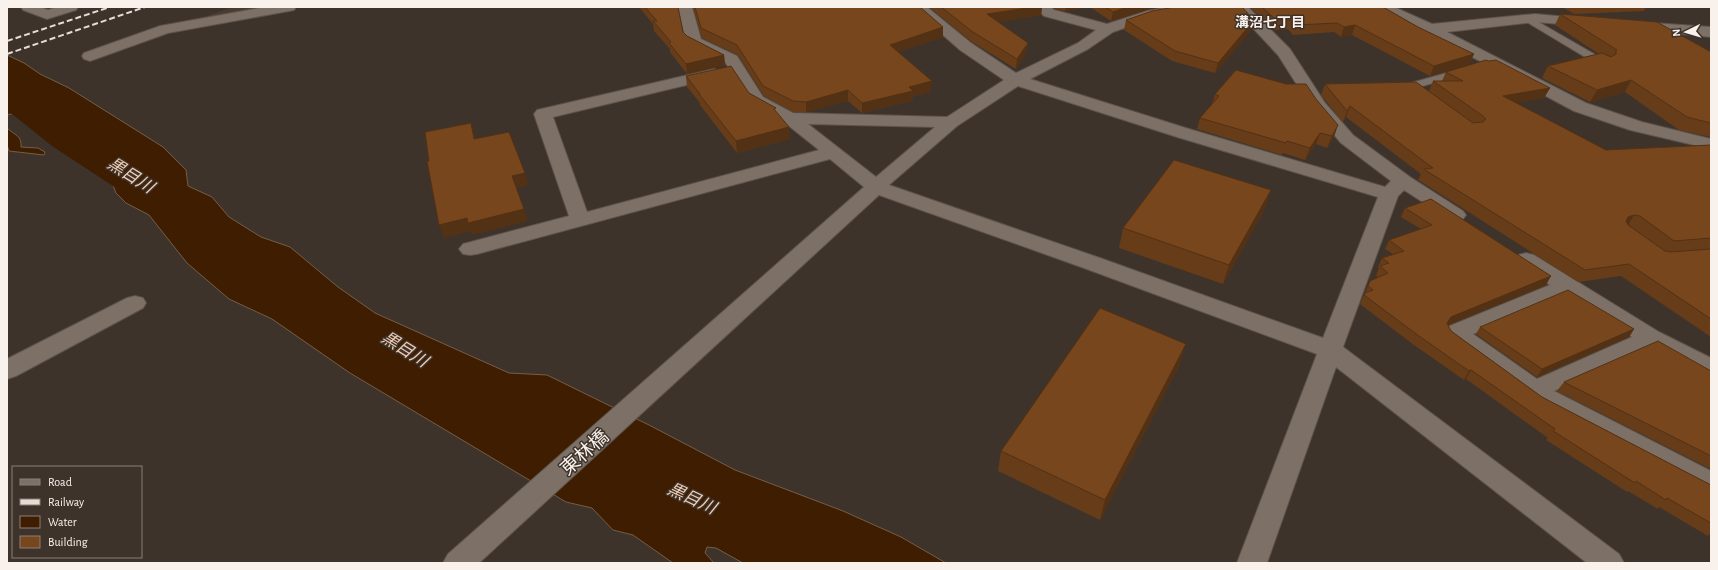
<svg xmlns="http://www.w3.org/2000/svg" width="1718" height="570" font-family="'Alegreya Sans','Noto Sans JP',sans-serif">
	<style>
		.built { fill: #4b3a2e }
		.water { fill: #3e1d00; stroke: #765d47 }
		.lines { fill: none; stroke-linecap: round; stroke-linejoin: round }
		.river { fill: #3e1d00; fill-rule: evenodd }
		.service-casing { stroke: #5c534b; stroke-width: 2 }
		.minor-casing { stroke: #5c534b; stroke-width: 2 }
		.service { fill: #7d7067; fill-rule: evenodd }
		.minor { fill: #7d7067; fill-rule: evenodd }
		.rail { stroke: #e5dcd7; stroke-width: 2; stroke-dasharray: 6 3; stroke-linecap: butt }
		.wall { fill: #663c19 }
		.shaded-wall { fill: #533114 }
		.building { fill: #77461d; stroke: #533114 }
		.labels { text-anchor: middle; stroke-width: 3; stroke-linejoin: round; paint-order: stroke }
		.far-neighbourhood-label { font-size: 14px; font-weight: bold; fill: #f9f1ec; stroke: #3e332b }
		.water-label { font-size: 17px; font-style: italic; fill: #f2cdb2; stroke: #3e332b }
		.near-street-label { font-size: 19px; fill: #f9f1ec; stroke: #3e332b }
	</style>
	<rect width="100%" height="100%" fill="#3e332b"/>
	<!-- built -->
	<path class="built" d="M233 7H274L208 19 209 15Z"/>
	<!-- water -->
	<path class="water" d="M7 55 24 63 40 74 69 88 163 147 186 170 188 186 212 197 229 217 261 237 290 247 338 287 375 313 509 373 547 375 649 425 735 470 843 511 901 537 946 563H743L716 548 707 547 705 553 714 563H673L633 535 613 530 592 508 566 502 350 373 272 319 229 299 187 263 149 215 126 203 116 193 110 177 87 163V159L101 151 107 146 102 140 87 136 66 118 42 108 31 100 25 98 20 99V111L18 112 7 115Z
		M7 128C14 135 22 135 21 147L38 148 45 152 44 155 9 151 7 145Z"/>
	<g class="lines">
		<!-- river -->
		<path class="river" d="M7 76 22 80 84 126 181 185 188 196 181 207 163 211 145 207 52 146 7 110Z"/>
		<!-- service casing -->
		<g class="service-casing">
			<path id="service" d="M1528 16 1608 62 1609 64 1604 67 1600 66 1525 21 1523 19Z
				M1461 69 1466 72 1465 74 1419 87 1425 93 1424 95H1416L1406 86 1407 84Z"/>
		</g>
		<!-- minor casing -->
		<g class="minor-casing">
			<path id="minor" d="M21 7H40L48 10 57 7H78L76 10 47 19 23 10Z
				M265 7H296L294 10 289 11 168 33 90 61 84 59 82 56 84 53 160 26Z
				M678 7H692L701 39 737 56 763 97 793 113 947 117 1004 80 960 50 911 7H927L971 43 1016 73 1078 43 1096 30 1044 16 1035 7H1051L1054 10 1107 24 1147 11 1169 7H1201L1199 10 1194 11 1150 19 1113 32 1088 49 1030 79 1189 129 1385 187 1391 181 1341 143 1313 110 1278 55 1233 7H1248L1290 49 1325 103 1353 135 1410 177 1463 211 1466 215 1463 219 1456 221 1449 219 1404 190 1398 196 1343 347 1619 554 1624 563H1587L1336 367 1267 563H1237L1317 354 1084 268 879 195 479 563H443L448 554 864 187 830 159 477 254 470 255 463 254 459 249 463 244 569 216 534 114 537 110 714 69 720 71 722 74 720 77 553 117 587 212 819 150 784 122 751 104 725 62 689 44 686 41ZM1018 86 1177 137 1378 197 1323 338 1100 258 889 185 957 126ZM808 124 935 127 876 177Z
				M1375 7H1394L1432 24 1535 14 1591 19 1593 22 1591 25 1586 26 1535 22 1447 32 1586 103 1642 122 1711 139V149L1630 130 1574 111 1425 32 1377 10Z
				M1638 22 1711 27V37L1633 29 1631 26 1633 23Z
				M1526 253 1534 255 1659 332 1711 358V377L1702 374 1651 348 1554 391 1711 471V495L1701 492 1537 405 1447 339 1443 333 1447 327 1550 285 1518 265 1515 260 1518 255ZM1565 295 1632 337 1537 379 1473 334Z
				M135 296 143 298 146 303 143 308 16 376 7 379V359L127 298Z"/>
		</g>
		<!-- service -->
		<use href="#service" class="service"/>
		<!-- minor -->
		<use href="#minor" class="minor"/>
		<!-- rail -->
		<path class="rail" d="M7 41 110 7
			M7 54 145 7"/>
	</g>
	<!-- wall -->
	<path class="wall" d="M639 7H678L683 32 687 36 724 55 725 65 687 74 670 52V49L654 31 653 24Z
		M693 7H920L943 27V37L898 52 931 92 913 96 912 101 862 113 848 101 806 112H793L764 96 738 55 702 38Z
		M929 7H1042L1041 15 997 22 1028 43 1026 53 1016 69 972 42Z
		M1053 7H1161L1147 10 1111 21 1090 7 1065 11 1055 9Z
		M1250 7H1383L1418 27 1474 54 1469 64 1430 76 1352 35 1341 37 1334 32 1293 35 1288 29 1274 30Z
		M1562 7H1646L1644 11 1574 14Z
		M1560 14 1711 52V137L1679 130 1625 92 1590 102 1542 78 1548 66 1599 54 1555 25Z
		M1126 20 1252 29 1215 73 1172 61 1124 30Z
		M1446 72 1550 88 1544 98 1516 103 1606 150 1711 145V337L1621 276 1578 282 1420 181 1418 180 1421 174 1346 117 1343 122 1321 95 1325 84 1429 91 1433 81H1442Z
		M686 76 749 93 776 112 790 139 737 153 700 105V103L687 87Z
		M1215 94 1334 137 1327 148 1316 144 1305 160 1283 153 1282 155 1197 129 1200 118 1212 104Z
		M1405 208 1546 285 1448 325 1451 331 1542 397 1711 485V532L1708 536 1659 507 1658 509 1628 491 1627 492 1546 440 1548 438 1466 379 1464 380 1414 345 1360 304 1370 281 1378 277 1376 275 1379 268 1378 267 1382 258 1393 254 1385 249 1389 240 1421 229 1401 217Z
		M1265 209 1223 284 1119 248 1123 228Z
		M1480 327 1634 329 1629 337 1537 377 1476 334Z
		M1180 364 1100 520 998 471 1001 451Z
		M1711 371V469L1557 391 1564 382Z"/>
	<!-- shaded-wall -->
	<path class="shaded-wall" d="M1034 7H1042L1041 15 986 24 987 14Z
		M1066 7H1090L1065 11Z
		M1127 7H1161L1147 10 1111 21 1113 12Z
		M1254 20 1252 29 1215 73 1218 63Z
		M1355 25 1352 35 1341 37 1344 27Z
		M943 27V37L890 55V45Z
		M1028 43 1026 53 1016 69 1017 59Z
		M1474 54 1469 64 1430 76 1434 66Z
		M724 55 725 65 687 74 686 64Z
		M1631 80 1625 92 1590 102 1597 90Z
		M932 81 931 92 913 96 912 101 862 113V103L909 87Z
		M1550 88 1544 98 1498 107 1503 96Z
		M848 90V101L806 112V102Z
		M1350 106 1346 117 1343 122 1347 111Z
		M471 123 475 135 478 151 474 139Z
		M1338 125 1334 137 1327 148 1332 136Z
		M789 127 790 139 737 153 736 141Z
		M1320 133 1316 144 1305 160 1310 148Z
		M525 173 528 185 516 188 512 176Z
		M1271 190 1265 209 1223 284 1229 265Z
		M524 209 528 221 472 235 471 231 444 238 439 225 467 218Z
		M1634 215 1627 227 1621 228 1628 217Z
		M1551 276 1546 285 1446 326 1447 323 1451 317Z
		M1634 329 1629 337 1537 377 1542 369Z
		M1186 344 1180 364 1100 520 1105 500Z
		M1471 370 1466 379 1464 380 1469 371Z"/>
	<!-- building -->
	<path class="building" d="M645 7H678L683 32 687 36 724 55 686 64 669 43 671 42 653 21H657Z
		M695 7H920L943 27 890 45 932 81 909 87 913 91 862 103 848 90 806 102 793 101 763 86 737 45 701 28Z
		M941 7H1034L987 14 1028 43 1017 59 973 32Z
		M1105 7H1127L1113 12Z
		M1175 7H1242L1254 20 1218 63 1175 51 1126 20 1152 11Z
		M1262 7H1383L1418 27 1474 54 1434 66 1355 25 1344 27 1337 23 1296 25 1291 20H1276Z
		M1560 14 1657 22 1711 52V123L1687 117 1631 80 1597 90 1548 66 1602 53 1611 57 1616 54V50H1617Z
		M1486 60 1489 61 1496 60 1550 88 1503 96 1606 150 1711 145V238L1674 241 1640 216 1634 215 1628 217 1626 221 1628 225 1665 251 1671 252 1711 249V319L1629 264 1585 270 1425 170 1424 169 1433 168 1350 106 1347 111 1325 84 1416 82 1473 123 1483 122 1486 119 1483 116 1433 81H1463L1446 72Z
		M731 66 749 93 776 108 774 109 789 127 736 141 699 94H700L686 76Z
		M1236 70 1286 84H1306L1316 99 1338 125 1332 136 1320 133 1310 148 1287 141 1286 143 1200 118 1219 96 1215 94Z
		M471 123 474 139 509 132 525 173 512 176 524 209 468 223 467 218 439 225 427 161H429L425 132Z
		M1174 160 1271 190 1229 265 1123 228Z
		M1431 199 1551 276 1451 317 1447 323 1451 331 1542 397 1711 485V523L1667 498 1666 500 1636 481 1635 483 1553 431 1555 429 1471 370 1469 371 1419 336 1364 295 1365 293 1373 290 1368 286 1370 281 1388 273 1380 266 1389 263 1382 258 1404 251 1389 240 1432 225 1405 208Z
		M1568 290 1634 329 1542 369 1480 327Z
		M1100 308 1186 344 1105 500 1001 451Z
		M1658 341 1711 371V456L1564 382Z"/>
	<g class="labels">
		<!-- far-neighbourhood labels -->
		<g class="far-neighbourhood-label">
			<text x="1270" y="27">溝沼七丁目</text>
		</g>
		<!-- water labels -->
		<g class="water-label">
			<text transform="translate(131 175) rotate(32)" y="6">黒目川</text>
			<text transform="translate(405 349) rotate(32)" y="6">黒目川</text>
			<text transform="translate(692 498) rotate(25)" y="6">黒目川</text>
		</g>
		<!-- near-street labels -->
		<g class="near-street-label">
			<text transform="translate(584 452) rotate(-42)" y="7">東林橋</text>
		</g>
	</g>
	<!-- border -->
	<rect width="1718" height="570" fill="none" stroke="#f9f1ec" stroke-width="16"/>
	<!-- legend -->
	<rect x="12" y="466" width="130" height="92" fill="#3e332b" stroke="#897f78"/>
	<rect x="20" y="479" width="20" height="6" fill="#7d7067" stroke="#897f78"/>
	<text x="48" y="486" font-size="12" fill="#f9f1ec">Road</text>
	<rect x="20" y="499" width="20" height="6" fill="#e5dcd7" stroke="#897f78"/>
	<text x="48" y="506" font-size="12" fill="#f9f1ec">Railway</text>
	<rect x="20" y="516" width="20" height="12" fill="#3e1d00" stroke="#897f78"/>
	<text x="48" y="526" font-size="12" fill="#f9f1ec">Water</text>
	<rect x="20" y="536" width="20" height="12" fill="#77461d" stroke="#897f78"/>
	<text x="48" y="546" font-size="12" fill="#f9f1ec">Building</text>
	<!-- north arrow -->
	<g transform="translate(1686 32) rotate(265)" stroke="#3e332b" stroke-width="3" paint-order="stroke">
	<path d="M0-3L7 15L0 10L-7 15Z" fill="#f9f1ec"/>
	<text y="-6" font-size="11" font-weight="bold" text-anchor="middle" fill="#f9f1ec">N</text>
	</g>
</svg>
